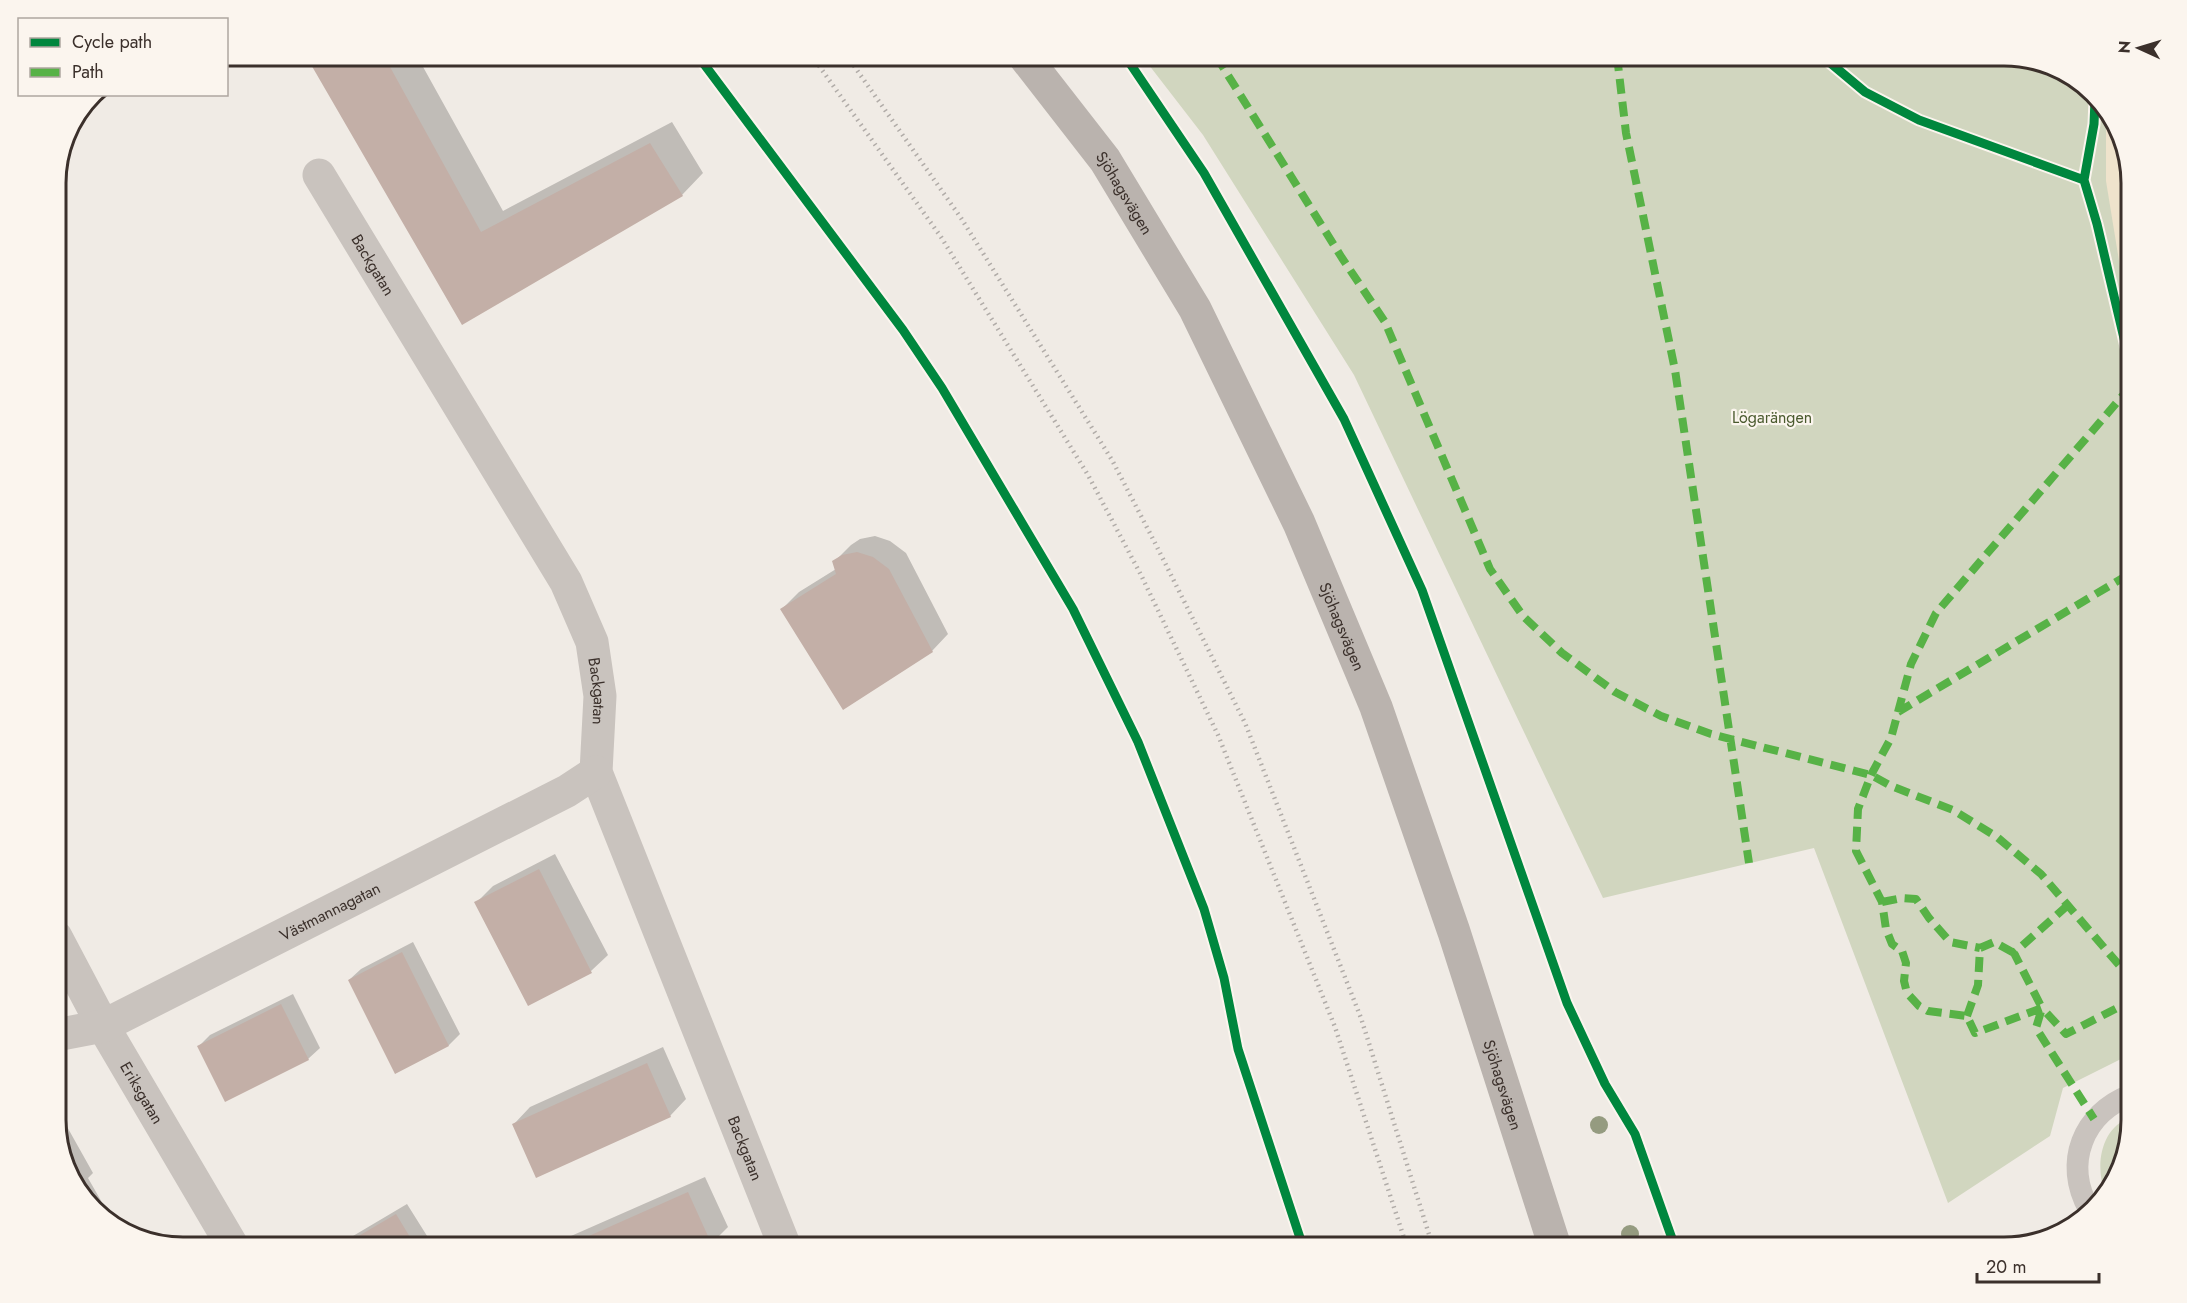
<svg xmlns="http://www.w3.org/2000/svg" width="2187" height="1303" font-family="Jost,sans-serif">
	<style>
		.green { fill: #d1d6bf }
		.sand { fill: #efe3cc }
		.shadow { fill: #0003 }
		.building { fill: #c3afa7 }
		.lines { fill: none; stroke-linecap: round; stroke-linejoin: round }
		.lane { stroke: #c9c3be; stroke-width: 22 }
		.street { stroke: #c9c3be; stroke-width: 33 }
		.secondary { stroke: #bab3ae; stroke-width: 33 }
		.rail { stroke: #b1aca8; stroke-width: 4.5; stroke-dasharray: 1.5 4.5; stroke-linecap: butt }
		.quiet { stroke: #57b246; stroke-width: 8; stroke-dasharray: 15 8; stroke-linecap: butt }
		.cycleway-casing { stroke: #fbf5ee; stroke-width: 13 }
		.cycleway { stroke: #00873e; stroke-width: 9 }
		.tree { fill: #959b80 }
		.labels { text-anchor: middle; stroke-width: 4.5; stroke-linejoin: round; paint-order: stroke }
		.street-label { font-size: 16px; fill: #3b302b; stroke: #fbf5ee }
		.park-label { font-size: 16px; fill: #4a5a2e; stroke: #fbf5ee }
		.rim { fill: none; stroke: #3b302b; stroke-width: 3 }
	</style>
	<rect width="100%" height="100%" fill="#f0ebe5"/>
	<!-- green -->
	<path class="green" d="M1142 56H2004L2068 73 2114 119 2131 175V1054L2063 1088 2050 1136 1948 1203 1814 848 1603 898 1354 375 1203 135Z
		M2131 1117 2114 1184 2105 1193C2095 1166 2100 1128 2131 1117Z"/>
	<!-- sand -->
	<path class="sand" d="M2106 111 2114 119 2131 175V303L2122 279 2106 181Z"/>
	<!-- shadow -->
	<path class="shadow" d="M308 56H417L503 211 672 122 703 173 682 195 462 323Z
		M1737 56H1756L1753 59 1737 57Z
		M875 536 890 541 906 553 948 634 932 651 782 609 799 592 836 569 834 562 851 545 860 539Z
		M555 854 608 955 591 971 476 903 493 886Z
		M413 942 460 1034 449 1045 396 1072 349 980 361 969Z
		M293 994 320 1048 308 1059 199 1046 210 1035Z
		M663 1047 686 1099 670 1116 514 1124 530 1107Z
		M56 1107 93 1173 88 1178 116 1227 73 1184 56 1128Z
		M705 1177 728 1227 711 1244 702 1247H560L571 1236Z
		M407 1204 434 1247H342L353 1236Z"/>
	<!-- building -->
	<path class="building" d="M306 56H384L481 232 650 143 683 196 462 325Z
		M857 552 873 557 889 569 933 652 843 710 780 609 836 574 832 561 842 555Z
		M539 869 592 973 528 1006 474 902Z
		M402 952 449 1046 395 1074 348 980Z
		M281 1004 309 1060 225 1102 197 1046Z
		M647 1063 671 1117 536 1178 512 1124Z
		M688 1192 712 1245 706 1247H564Z
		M396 1214 416 1247H340Z"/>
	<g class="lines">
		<!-- lane -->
		<path class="lane" d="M2089 1209C2063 1163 2083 1113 2131 1095"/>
		<!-- street -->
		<g class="street">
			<path id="s1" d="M319 175 566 582 592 642 600 696 596 772 785 1247"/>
			<path id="s2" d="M56 937 103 1026 233 1247"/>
			<path id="s3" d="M56 1035 103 1026 567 791 596 772"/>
		</g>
		<!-- secondary -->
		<path class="secondary" id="s4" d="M1024 56 1105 160 1195 309 1299 523 1376 707 1454 932 1555 1247"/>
		<!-- rail -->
		<path class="rail" d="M812 56 941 237 1088 475 1141 575 1218 735 1335 1027 1407 1247
			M847 56 961 218 1112 460 1154 541 1245 723 1361 1018 1433 1247"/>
		<!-- quiet -->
		<path class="quiet" d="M1216 56 1342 258 1385 322 1490 569 1523 616 1562 653 1615 692 1661 716 1711 734 1871 775 1891 786 1953 810 1997 837 2041 874 2131 979
			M1617 56 1626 133 1675 370 1749 863
			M2131 386 1936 613 1911 664 1891 738 1871 775 1858 809 1856 851 1882 902 1886 929 1892 944 1902 951 1906 963 1904 981 1907 993 1919 1006 1928 1011 1967 1016 1975 1033 2042 1008 2066 1034 2131 1001
			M1898 712 2131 573
			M1882 902 1902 898 1916 899 1929 918 1950 942 1980 948
			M2068 905 2014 953 2042 1008 2036 1028 2094 1119
			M1967 1016 1978 985 1980 948 1994 942 2014 953"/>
		<!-- cycleway casing -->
		<g class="cycleway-casing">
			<path id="cycleway" d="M698 56 903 330 942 388 1073 609 1138 742 1204 909 1224 978 1238 1049 1303 1247
				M1125 56 1204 173 1344 419 1422 590 1567 1003 1605 1084 1635 1134 1675 1247
				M1822 56 1865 92 1919 120 2084 180
				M2095 100 2094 124 2084 180 2097 224 2131 368"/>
		</g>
		<!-- cycleway -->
		<use href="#cycleway" class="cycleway"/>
	</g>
	<!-- trees -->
	<g class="tree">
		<circle cx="1599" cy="1125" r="9"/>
		<circle cx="1630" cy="1234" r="9"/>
	</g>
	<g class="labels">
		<!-- street labels -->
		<g class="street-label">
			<text dy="6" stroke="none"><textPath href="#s4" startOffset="170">Sjöhagsvägen</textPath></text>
			<text dy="6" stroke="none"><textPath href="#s1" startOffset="105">Backgatan</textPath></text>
			<text dy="6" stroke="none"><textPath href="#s4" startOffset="656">Sjöhagsvägen</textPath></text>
			<text dy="6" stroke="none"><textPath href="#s1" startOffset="591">Backgatan</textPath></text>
			<text dy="6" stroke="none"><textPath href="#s3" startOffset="302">Västmannagatan</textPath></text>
			<text dy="6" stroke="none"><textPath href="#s4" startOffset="1142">Sjöhagsvägen</textPath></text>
			<text dy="6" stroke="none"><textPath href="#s2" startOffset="178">Eriksgatan</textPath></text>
			<text dy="6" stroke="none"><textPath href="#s1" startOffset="1077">Backgatan</textPath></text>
		</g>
		<!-- park labels -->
		<g class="park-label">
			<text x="1772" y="423">Lögarängen</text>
		</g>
	</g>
	<!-- crop -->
	<path d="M0 0H2187V1303H0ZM183 66H2004A117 117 0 0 1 2121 183V1120A117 117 0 0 1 2004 1237H183A117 117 0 0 1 66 1120V183A117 117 0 0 1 183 66Z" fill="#fbf5ee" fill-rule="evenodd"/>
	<path class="rim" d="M183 66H2004A117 117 0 0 1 2121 183V1120A117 117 0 0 1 2004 1237H183A117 117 0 0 1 66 1120V183A117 117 0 0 1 183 66Z"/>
	<!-- legend -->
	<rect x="18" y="18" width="210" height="78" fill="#fbf5ee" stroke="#aea6a0" stroke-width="1.5"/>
	<rect x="30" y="38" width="30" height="9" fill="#00873e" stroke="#aea6a0" stroke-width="1.5"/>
	<text x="72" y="48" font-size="18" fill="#3b302b">Cycle path</text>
	<rect x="30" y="68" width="30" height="9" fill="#57b246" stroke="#aea6a0" stroke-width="1.5"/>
	<text x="72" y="78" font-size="18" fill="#3b302b">Path</text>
	<!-- north arrow -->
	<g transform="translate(2139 48) rotate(274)" stroke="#fbf5ee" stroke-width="4.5" paint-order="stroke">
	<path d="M0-4.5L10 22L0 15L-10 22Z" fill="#3b302b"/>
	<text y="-9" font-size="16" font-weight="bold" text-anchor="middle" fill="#3b302b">N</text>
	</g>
	<!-- scale -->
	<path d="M1977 1273v9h122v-9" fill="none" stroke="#3b302b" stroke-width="3"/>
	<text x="1986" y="1273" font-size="18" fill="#3b302b" stroke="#fbf5ee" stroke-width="4.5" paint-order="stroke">20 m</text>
</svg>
